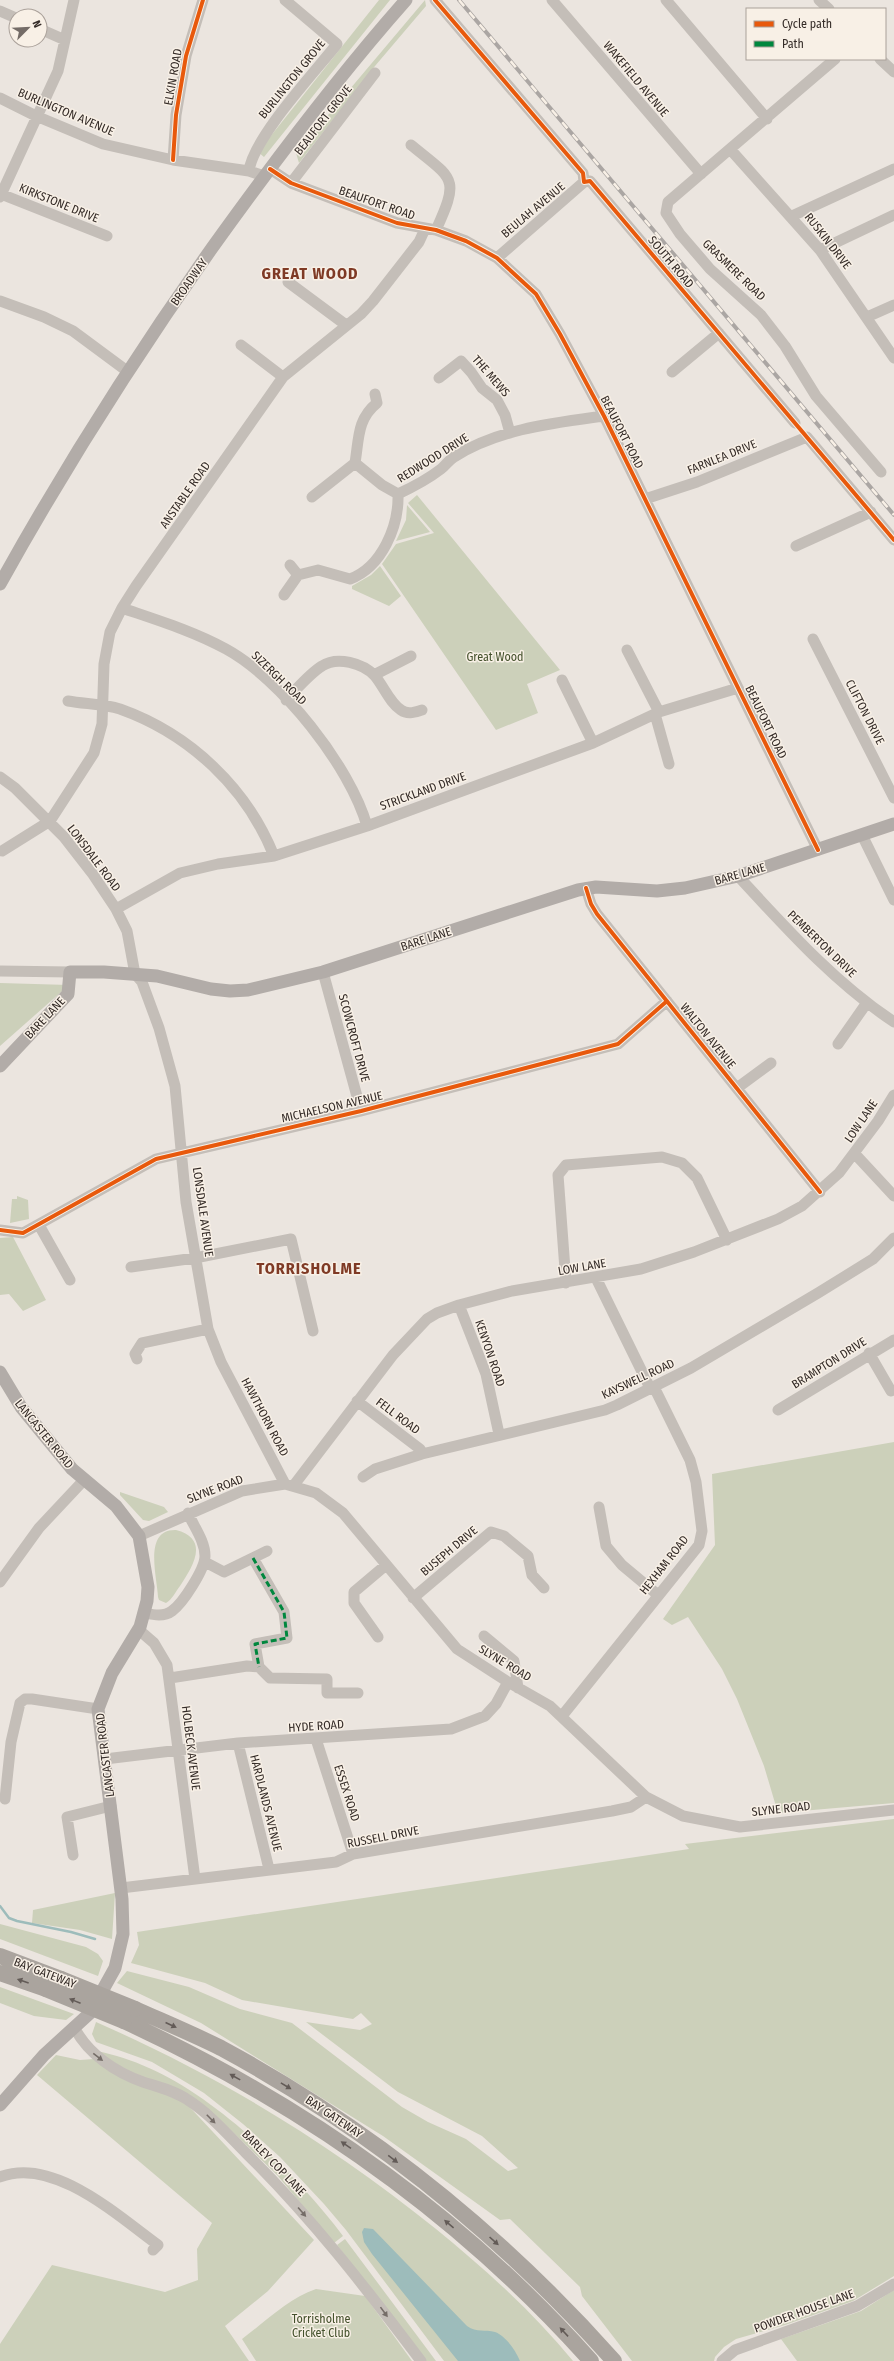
<svg xmlns="http://www.w3.org/2000/svg" width="894" height="2361" font-family="'Fira Sans Condensed',sans-serif">
	<style>
		.green { fill: #ccd0ba }
		.water { fill: #9dbcbb }
		.lines { fill: none; stroke-linecap: round; stroke-linejoin: round }
		.stream { stroke: #9dbcbb; stroke-width: 2.5 }
		.minor { stroke: #c4beb8; stroke-width: 11 }
		.major { stroke: #b2aca8; stroke-width: 13 }
		.highway { stroke: #aaa49e; stroke-width: 16 }
		.rail-casing { stroke: #aba6a3; stroke-width: 4 }
		.rail { stroke: #f8f0e6; stroke-width: 2.5; stroke-dasharray: 8; stroke-linecap: butt }
		.highway-bridge { stroke: #aaa49e; stroke-width: 16 }
		.quiet { stroke: #00873e; stroke-width: 3; stroke-dasharray: 6 3; stroke-linecap: butt }
		.cycleway-casing { stroke: #f8f0e6; stroke-width: 6 }
		.cycleway { stroke: #e8590c; stroke-width: 4 }
		.oneway { fill: #635b57 }
		.oneway2 { fill: #756d68 }
		.labels { text-anchor: middle; stroke-width: 3; stroke-linejoin: round; paint-order: stroke }
		.street-label { font-size: 12px; fill: #342b27; stroke: #f8f0e6 }
		.park-label { font-size: 12px; fill: #44512c; stroke: #f8f0e6 }
		.district-label { font-size: 16px; font-weight: bold; letter-spacing: 1px; fill: #7f3a25; stroke: #f8f0e6 }
	</style>
	<rect width="100%" height="100%" fill="#ebe5df"/>
	<!-- green -->
	<path class="green" d="M379 0H390L264 157 258 152Z
		M425 0 426 6 375 66 299 163 296 153Z
		M417 495 560 670 527 684 538 713 496 730 382 564 396 544 434 533 408 503Z
		M407 505 430 532 396 541 406 520Z
		M380 566 401 596 389 606 352 589V586L371 575Z
		M0 983 69 985 0 1046Z
		M17 1196 28 1200 29 1219 10 1223 12 1199H17Z
		M13 1237 46 1300 23 1311 9 1294 0 1295V1238Z
		M894 1442V1803L778 1813 764 1766 737 1699 722 1669 688 1617 672 1625 663 1619 715 1545 712 1474Z
		M120 1492 164 1507 168 1512 149 1521 143 1520 120 1495Z
		M176 1530C211 1539 192 1568 180 1586 176 1591 172 1600 166 1603L159 1600 158 1597C157 1576 143 1529 176 1530Z
		M894 1819V2276L853 2301 785 2325 736 2339 724 2347 715 2357 714 2361H632L582 2296 580 2287 510 2219 500 2220 383 2136 201 2023 117 1983 127 1971 189 1987 240 2009 292 2023 402 2107 428 2122 466 2139 508 2171 518 2168 482 2136 398 2092 306 2022 360 2030 372 2024 361 2013 353 2019 242 2000 205 1983 131 1963 139 1945 137 1932 689 1849 685 1844Z
		M115 1893 112 1939 80 1930 32 1923 33 1910Z
		M0 1924 86 1947 98 1954 103 1961 98 1976 0 1939Z
		M0 1987 74 2014 66 2020 34 2016 0 2003Z
		M96 2022C219 2076 331 2144 436 2229 485 2269 533 2312 573 2361H444L346 2230 324 2204 280 2157 243 2124 204 2093 152 2062 96 2042 92 2034Z
		M97 2051C115 2055 132 2060 149 2068 218 2098 298 2176 343 2236L334 2243 277 2175 216 2116 112 2062Z
		M56 2055 80 2060 94 2059 184 2101 314 2240 268 2291 225 2326 249 2361H0V2344L52 2265 165 2292 198 2280 197 2249 212 2223 37 2075Z
		M345 2239 436 2361H426L337 2245Z
		M316 2289 365 2296 412 2361H256L242 2339C265 2322 289 2298 316 2289Z
		M894 2290V2361H797L781 2339 861 2311Z"/>
	<!-- water -->
	<path class="water" d="M364 2228 373 2229 467 2326C477 2333 485 2329 495 2332 506 2336 516 2351 520 2361H458L372 2254 364 2242 362 2232Z"/>
	<g class="lines">
		<!-- stream -->
		<path class="stream" d="M0 1906 9 1918 17 1921 71 1932 95 1939"/>
		<!-- minor -->
		<path class="minor" d="M435 0 583 173 584 182 590 181 795 423
			M552 0 701 174
			M666 0 767 119
			M819 0 829 9
			M0 11 16 18
			M40 29 65 40
			M835 59 668 202 666 213 680 234 710 269 761 315 785 346 816 396 881 472
			M880 59 894 72
			M0 98 36 116 103 144 173 160 249 171 264 176
			M411 145C454 180 460 177 436 230
			M730 149 820 250 894 358
			M173 160 176 115 186 56 203 0
			M270 169 291 183 397 223 436 230 466 241 497 258 536 294 560 334 604 416 818 850
			M249 171C253 138 315 72 337 44L285 0
			M291 183 375 73
			M1 194 107 236
			M0 197 58 71 74 0
			M792 216 894 169
			M820 250 894 215
			M497 258 584 182
			M288 282 346 325
			M0 301 44 317 73 331 127 371
			M867 317 894 305
			M241 345 283 377
			M672 372 719 333
			M439 378 461 361 471 372 482 388 497 400 505 415 510 433
			M355 463 382 485 398 494C413 487 428 479 441 469 445 466 449 460 454 457 498 429 553 423 604 416
			M312 497 355 463C359 439 357 419 377 403L375 394
			M645 499 697 482 807 437 894 540
			M796 546 871 512
			M290 565 298 575
			M284 595 298 575 318 570 350 579C382 567 399 526 398 494
			M122 608C157 620 193 631 226 649 281 679 350 766 367 826
			M813 639 894 798
			M627 650 659 712
			M374 675 411 656
			M562 680 593 743
			M286 700C297 689 309 674 322 666 337 656 363 663 375 676 384 687 390 703 401 710 408 715 415 712 422 710
			M68 701C85 704 104 704 120 709 190 734 247 788 274 856
			M655 714 669 764
			M0 777 15 788 64 837 92 873 116 909 127 931 135 974 142 982 159 1028 175 1086 186 1202 208 1329 221 1362 285 1484
			M862 835 894 900
			M2 851 50 821 94 753 102 724 104 664 110 632 122 608 136 586 283 377 361 314 373 301 419 242 425 229
			M738 876C787 929 834 982 894 1022
			M586 888 591 904 597 914 820 1192
			M116 909 180 873 218 864 274 856 367 826 593 743 659 712 738 688
			M0 971 70 972
			M323 972 361 1111
			M838 1044 866 1004
			M737 1088 771 1063
			M855 1154 894 1196
			M39 1225 70 1280
			M0 1230 23 1233 156 1159 361 1111 618 1044 667 1001
			M131 1267 195 1258 291 1239 313 1331
			M596 1278 650 1388
			M566 1283 558 1175 566 1165 662 1157 682 1163 697 1178 727 1240
			M459 1305 486 1374 499 1434
			M869 1353 891 1391
			M137 1359 135 1354 142 1343 208 1329
			M357 1401 420 1449 422 1454
			M778 1410 894 1340
			M363 1477 375 1469 422 1454 605 1410 617 1405 691 1368 818 1293 873 1259 894 1238
			M294 1485 393 1355 427 1319 437 1313 459 1305 512 1291 641 1269 694 1252 778 1219 802 1206 839 1173 878 1121 894 1095
			M599 1507 606 1546 622 1565 658 1595
			M139 1536 242 1491 285 1484 316 1493 343 1513 457 1649 508 1682 550 1706 646 1797 683 1816 740 1827 894 1810
			M253 1558 284 1612 287 1638 255 1644 259 1667
			M205 1562 224 1572 267 1551
			M0 1582 39 1528 84 1480
			M413 1598 491 1532 504 1536 528 1556 532 1575 544 1588
			M145 1613C154 1615 164 1617 172 1611 183 1603 205 1569 205 1556 205 1541 194 1527 188 1513
			M139 1630 154 1643 167 1665 195 1879
			M484 1636 514 1661 518 1688
			M378 1637 354 1603V1592L386 1565
			M170 1678 247 1666 259 1667 270 1678 327 1679V1693H358
			M562 1716 699 1545 702 1531 696 1482 690 1460 654 1387
			M316 1739 353 1854
			M238 1743 269 1869
			M105 1759 238 1743 451 1729 485 1716 496 1704 508 1682
			M5 1799 11 1742 20 1703 25 1699H32L98 1709
			M73 1855 67 1817 111 1806
			M121 1888 336 1862 353 1854 612 1811 631 1807 646 1797
			M74 2027C88 2054 115 2072 143 2082 159 2087 175 2091 188 2100 210 2114 228 2135 246 2153 311 2217 366 2288 421 2361
			M0 2177C53 2156 118 2216 158 2245L153 2250
			M722 2361 735 2350 857 2306 894 2284"/>
		<!-- major -->
		<path class="major" d="M0 584C65 467 135 357 212 248 273 163 336 79 406 0
			M0 1066 68 994 70 972H104L157 976 211 989 230 991 248 990 323 972 578 890 596 887 657 891 685 888 738 876 894 824
			M0 1372 21 1407 72 1469 116 1506 139 1536 148 1587 147 1601 140 1627 112 1673 98 1709 122 1899 123 1934 115 1968 90 2013 44 2055 0 2105"/>
		<!-- highway -->
		<path class="highway" d="M0 1956 61 1979
			M0 1973 46 1989
			M135 2009C164 2022 193 2034 221 2048 369 2128 502 2235 614 2361
			M124 2021C301 2103 461 2215 591 2361"/>
		<!-- rail casing -->
		<g class="rail-casing">
			<path id="rail" d="M459 0 894 515"/>
		</g>
		<!-- rail -->
		<use href="#rail" class="rail"/>
		<!-- highway-bridge -->
		<path class="highway-bridge" d="M61 1979 135 2009
			M46 1989 124 2021"/>
		<!-- quiet -->
		<path class="quiet" d="M253 1558 284 1612 287 1638 255 1644 259 1667"/>
		<!-- cycleway casing -->
		<g class="cycleway-casing">
			<path id="cycleway" d="M435 0 583 173 584 182 590 181 894 540
				M173 160 176 115 186 56 203 0
				M270 169 291 183 397 223 436 230 466 241 497 258 536 294 560 334 604 416 818 850
				M586 888 591 904 597 914 820 1192
				M0 1230 23 1233 156 1159 361 1111 618 1044 667 1001"/>
		</g>
		<!-- cycleway -->
		<use href="#cycleway" class="cycleway"/>
	</g>
	<!-- one-way arrows -->
	<defs><path id="oneway-solid" d="M-6-.8H1V-3.2L6.5 0L1 3.2V.8H-6Z"/></defs>
	<g class="oneway">
		<use href="#oneway-solid" transform="translate(23 1981) rotate(-161)"/>
		<use href="#oneway-solid" transform="translate(75 2001) rotate(-158)"/>
		<use href="#oneway-solid" transform="translate(171 2025) rotate(25)"/>
		<use href="#oneway-solid" transform="translate(235 2077) rotate(-151)"/>
		<use href="#oneway-solid" transform="translate(286 2086) rotate(31)"/>
		<use href="#oneway-solid" transform="translate(346 2145) rotate(-146)"/>
		<use href="#oneway-solid" transform="translate(393 2159) rotate(37)"/>
		<use href="#oneway-solid" transform="translate(449 2224) rotate(-140)"/>
		<use href="#oneway-solid" transform="translate(494 2241) rotate(42)"/>
		<use href="#oneway-solid" transform="translate(564 2332) rotate(-133)"/>
	</g>
	<g class="oneway2">
		<use href="#oneway-solid" transform="translate(98 2057) rotate(38)"/>
		<use href="#oneway-solid" transform="translate(211 2119) rotate(45)"/>
		<use href="#oneway-solid" transform="translate(302 2212) rotate(49)"/>
		<use href="#oneway-solid" transform="translate(384 2312) rotate(54)"/>
	</g>
	<g class="labels">
		<!-- street labels -->
		<g class="street-label">
			<text transform="translate(173 77) rotate(-80)" y="4">ELKIN ROAD</text>
			<text transform="translate(292 79) rotate(-51)" y="4">BURLINGTON GROVE</text>
			<text transform="translate(636 79) rotate(50)" y="4">WAKEFIELD AVENUE</text>
			<text transform="translate(66 112) rotate(23)" y="4">BURLINGTON AVENUE</text>
			<text transform="translate(323 120) rotate(-52)" y="4">BEAUFORT GROVE</text>
			<text transform="translate(59 203) rotate(22)" y="4">KIRKSTONE DRIVE</text>
			<text transform="translate(377 203) rotate(19)" y="4">BEAUFORT ROAD</text>
			<text transform="translate(533 210) rotate(-40)" y="4">BEULAH AVENUE</text>
			<text transform="translate(828 241) rotate(52)" y="4">RUSKIN DRIVE</text>
			<text transform="translate(671 262) rotate(50)" y="4">SOUTH ROAD</text>
			<text transform="translate(734 270) rotate(44)" y="4">GRASMERE ROAD</text>
			<text transform="translate(189 282) rotate(-55)" y="4">BROADWAY</text>
			<text transform="translate(491 376) rotate(49)" y="4">THE MEWS</text>
			<text transform="translate(622 432) rotate(63)" y="4">BEAUFORT ROAD</text>
			<text transform="translate(722 457) rotate(-22)" y="4">FARNLEA DRIVE</text>
			<text transform="translate(433 458) rotate(-32)" y="4">REDWOOD DRIVE</text>
			<text transform="translate(185 495) rotate(-55)" y="4">ANSTABLE ROAD</text>
			<text transform="translate(279 678) rotate(44)" y="4">SIZERGH ROAD</text>
			<text transform="translate(865 712) rotate(63)" y="4">CLIFTON DRIVE</text>
			<text transform="translate(766 722) rotate(64)" y="4">BEAUFORT ROAD</text>
			<text transform="translate(423 791) rotate(-20)" y="4">STRICKLAND DRIVE</text>
			<text transform="translate(94 858) rotate(53)" y="4">LONSDALE ROAD</text>
			<text transform="translate(740 874) rotate(-16)" y="4">BARE LANE</text>
			<text transform="translate(426 939) rotate(-18)" y="4">BARE LANE</text>
			<text transform="translate(822 944) rotate(44)" y="4">PEMBERTON DRIVE</text>
			<text transform="translate(45 1018) rotate(-47)" y="4">BARE LANE</text>
			<text transform="translate(708 1036) rotate(51)" y="4">WALTON AVENUE</text>
			<text transform="translate(354 1038) rotate(75)" y="4">SCOWCROFT DRIVE</text>
			<text transform="translate(332 1107) rotate(-13)" y="4">MICHAELSON AVENUE</text>
			<text transform="translate(861 1121) rotate(-56)" y="4">LOW LANE</text>
			<text transform="translate(203 1212) rotate(82)" y="4">LONSDALE AVENUE</text>
			<text transform="translate(582 1267) rotate(-10)" y="4">LOW LANE</text>
			<text transform="translate(490 1353) rotate(71)" y="4">KENYON ROAD</text>
			<text transform="translate(829 1363) rotate(-32)" y="4">BRAMPTON DRIVE</text>
			<text transform="translate(638 1379) rotate(-25)" y="4">KAYSWELL ROAD</text>
			<text transform="translate(398 1416) rotate(37)" y="4">FELL ROAD</text>
			<text transform="translate(265 1417) rotate(62)" y="4">HAWTHORN ROAD</text>
			<text transform="translate(44 1434) rotate(51)" y="4">LANCASTER ROAD</text>
			<text transform="translate(215 1489) rotate(-21)" y="4">SLYNE ROAD</text>
			<text transform="translate(449 1551) rotate(-40)" y="4">BUSEPH DRIVE</text>
			<text transform="translate(664 1565) rotate(-52)" y="4">HEXHAM ROAD</text>
			<text transform="translate(505 1663) rotate(31)" y="4">SLYNE ROAD</text>
			<text transform="translate(316 1726) rotate(-4)" y="4">HYDE ROAD</text>
			<text transform="translate(191 1748) rotate(83)" y="4">HOLBECK AVENUE</text>
			<text transform="translate(105 1755) rotate(-97)" y="4">LANCASTER ROAD</text>
			<text transform="translate(347 1793) rotate(72)" y="4">ESSEX ROAD</text>
			<text transform="translate(266 1803) rotate(76)" y="4">HARDLANDS AVENUE</text>
			<text transform="translate(781 1809) rotate(-6)" y="4">SLYNE ROAD</text>
			<text transform="translate(383 1837) rotate(-11)" y="4">RUSSELL DRIVE</text>
			<text transform="translate(45 1973) rotate(21)" y="4">BAY GATEWAY</text>
			<text transform="translate(334 2117) rotate(34)" y="4">BAY GATEWAY</text>
			<text transform="translate(274 2163) rotate(46)" y="4">BARLEY COP LANE</text>
			<text transform="translate(804 2311) rotate(-20)" y="4">POWDER HOUSE LANE</text>
		</g>
		<!-- park labels -->
		<g class="park-label">
			<text x="495" y="661">Great Wood</text>
			<text x="321" y="2323">Torrisholme<tspan x="321" dy="14">Cricket Club</tspan></text>
		</g>
		<!-- district labels -->
		<g class="district-label">
			<text x="310" y="279">GREAT WOOD</text>
			<text x="309" y="1274">TORRISHOLME</text>
		</g>
	</g>
	<!-- legend -->
	<rect x="746" y="8" width="140" height="52" fill="#f8f0e6" stroke="#aaa19a"/>
	<rect x="754" y="21" width="20" height="6" fill="#e8590c" stroke="#aaa19a"/>
	<text x="782" y="28" font-size="12" fill="#342b27">Cycle path</text>
	<rect x="754" y="41" width="20" height="6" fill="#00873e" stroke="#aaa19a"/>
	<text x="782" y="48" font-size="12" fill="#342b27">Path</text>
	<!-- north arrow -->
	<g transform="translate(28 28) rotate(66)"><circle r="19" fill="#f8f0e6" stroke="#aaa19a"/>
	<path d="M0-3L7 15L0 10L-7 15Z" fill="#746c67"/>
	<text y="-6" font-size="11" font-weight="bold" text-anchor="middle" fill="#342b27">N</text>
	</g>
</svg>
